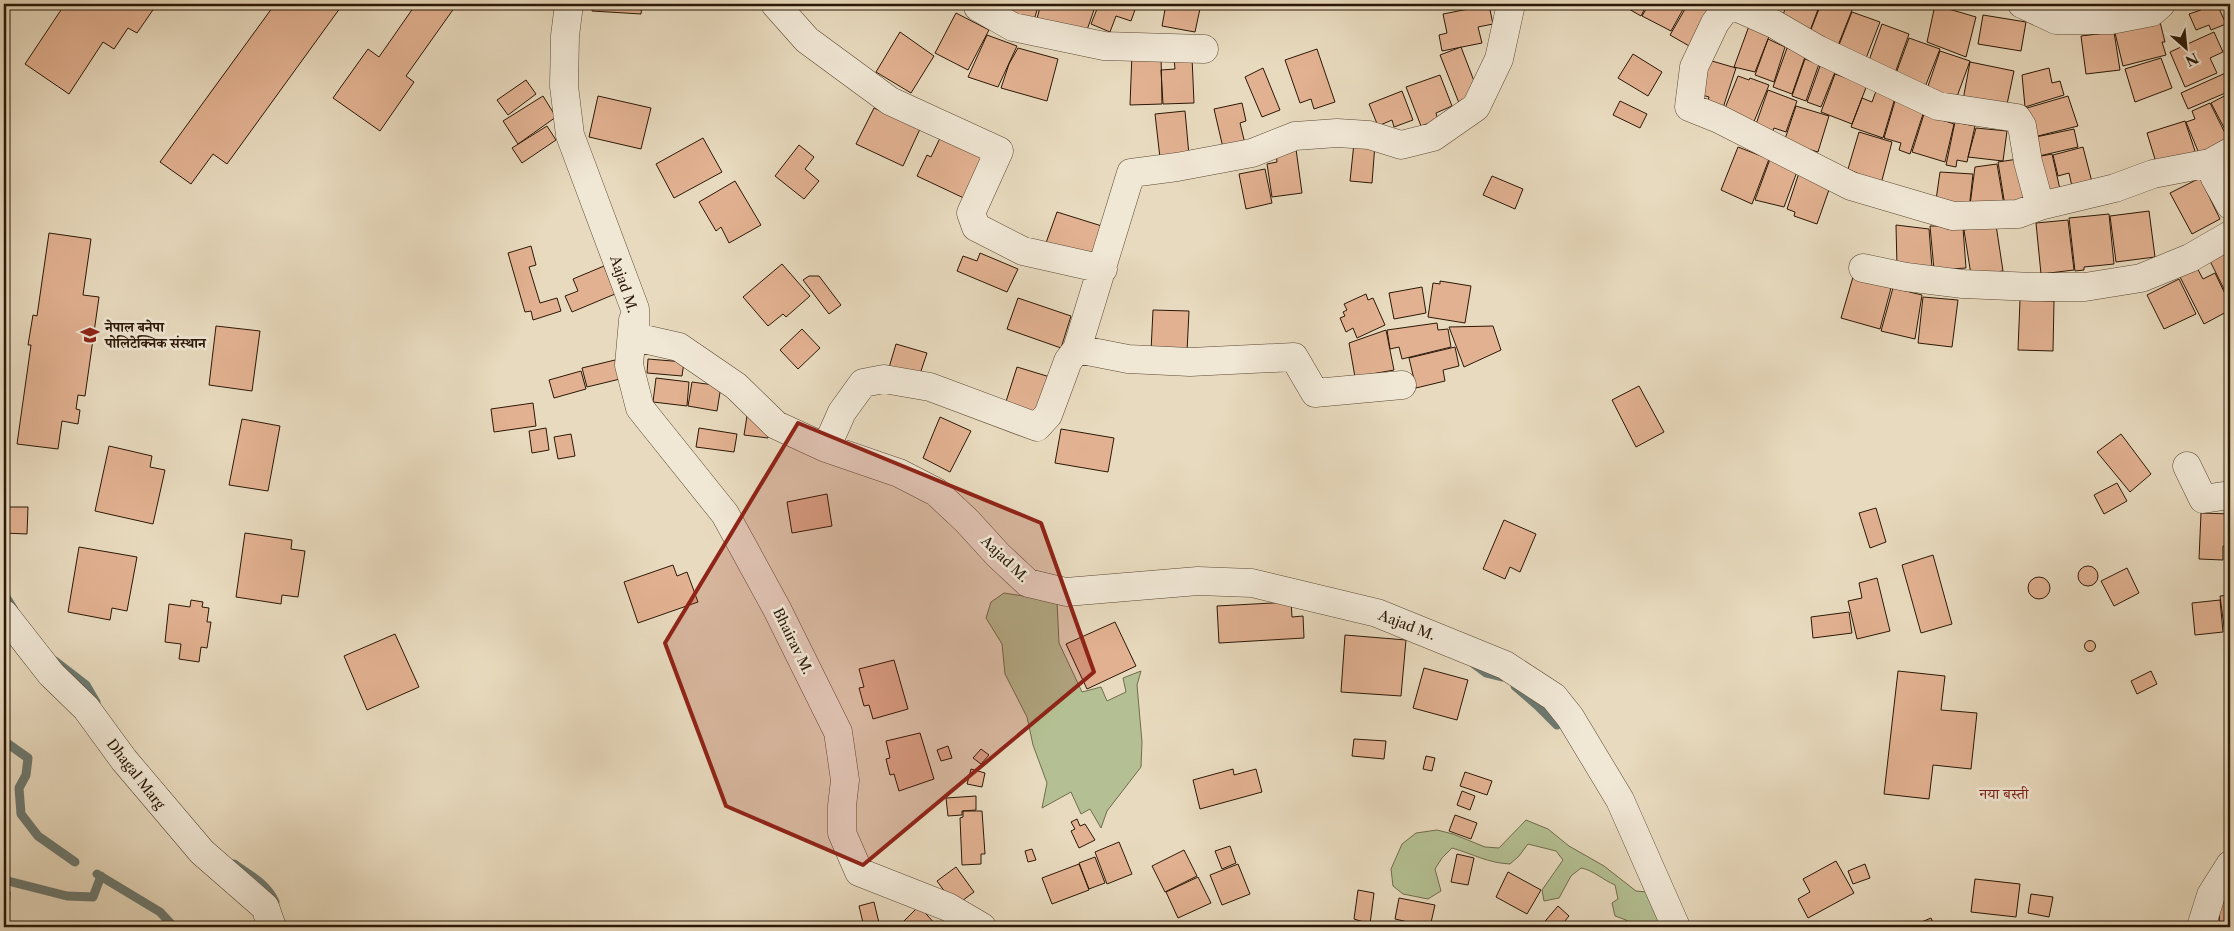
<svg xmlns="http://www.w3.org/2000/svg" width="2234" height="931" font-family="'Libre Caslon Text','Noto Serif Devanagari',serif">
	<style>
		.green { fill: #b4c093; stroke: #706c4c }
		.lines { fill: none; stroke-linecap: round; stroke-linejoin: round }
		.stream { stroke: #6c7971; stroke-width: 9 }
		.building { fill: #e2b191; stroke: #2b1806 }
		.street-casing { stroke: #5a4834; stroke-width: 29 }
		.street { stroke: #f0e7d5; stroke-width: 28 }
		.marked { fill: #8f2418; fill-opacity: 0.2; stroke: #8f2418; stroke-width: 4; stroke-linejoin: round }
		.labels { text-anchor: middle; stroke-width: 5; stroke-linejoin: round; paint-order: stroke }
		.street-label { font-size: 14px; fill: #2b1806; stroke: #f0e7d5 }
		.poi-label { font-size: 14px; font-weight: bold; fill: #2b1806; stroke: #f0e7d5; text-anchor: start }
		.neighbourhood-label { font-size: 15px; fill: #7a1f14; stroke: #f0e7d5 }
	</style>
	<rect width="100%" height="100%" fill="#e8dabe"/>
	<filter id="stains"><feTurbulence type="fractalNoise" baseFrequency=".004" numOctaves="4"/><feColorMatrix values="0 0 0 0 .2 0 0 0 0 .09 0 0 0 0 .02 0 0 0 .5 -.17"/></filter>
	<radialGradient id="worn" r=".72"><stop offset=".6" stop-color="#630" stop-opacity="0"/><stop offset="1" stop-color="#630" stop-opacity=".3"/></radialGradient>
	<!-- green -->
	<path class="green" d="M1004 593 1057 601 1059 643 1082 692 1101 687 1107 701 1126 692 1123 678 1141 671 1137 685 1142 742 1141 767 1107 811 1101 828 1090 809 1081 814 1071 792 1042 808 1047 783 1033 745 1027 717 1005 674 1002 644 986 618 991 602Z
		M1526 820 1548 829 1569 846 1604 866 1636 891 1647 892 1665 927H1636L1626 920 1615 916 1612 903 1618 899 1615 885C1603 880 1593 870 1581 868L1571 876 1559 898 1544 901 1542 890 1563 860 1556 851 1528 844 1519 856 1510 864C1488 863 1473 854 1452 848L1442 858 1435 869 1441 891 1428 899 1403 894 1393 886 1391 869 1402 844 1416 833 1437 830 1453 834 1485 847 1499 848Z"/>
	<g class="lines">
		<!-- stream -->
		<path class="stream" d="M4 594 14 610
			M55 661 86 685 96 702
			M1474 664 1486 673 1502 677
			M1515 686 1538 706 1557 725
			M4 741 28 758 26 775 19 788 21 814 38 836 75 862
			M234 864C249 875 267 883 275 902
			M97 874 160 912 174 927
			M4 880 67 896 93 897 101 876"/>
	</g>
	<!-- building -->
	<path class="building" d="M65 4H157L137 33 128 28 114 49 103 42 69 94 25 64Z
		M275 4H343L227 164 213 154 191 184 160 162Z
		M416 4H457L406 76 414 82 380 131 333 98 368 49 379 57Z
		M593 4H642L641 14 592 11Z
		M1008 4H1039L1033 23 1005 13Z
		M1041 4H1096L1086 33 1036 22Z
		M1099 4H1137L1131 21 1116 16 1110 32 1091 24Z
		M1166 4H1201L1195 32 1162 26Z
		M1620 4H1647L1641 16Z
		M1649 4H1686L1671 31 1642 16Z
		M1688 4H1704L1720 13 1698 51 1670 35Z
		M1787 4H1820L1808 36 1779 25Z
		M1821 4H1835L1852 10 1837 48 1808 37Z
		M2099 4H2135L2101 13Z
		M2198 4H2217L2226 24 2211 30 2209 25 2196 30 2189 14 2201 10Z
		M1489 5 1493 24 1478 27 1482 43 1442 51 1439 35 1447 33 1443 14Z
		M1935 5 1976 17 1966 57 1927 42Z
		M1852 12 1880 22 1865 61 1837 50Z
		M956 13 989 30 968 70 935 53Z
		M1983 15 2026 22 2021 51 1978 44Z
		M2160 22 2165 42H2162L2166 55 2123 66 2115 33Z
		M1882 24 1909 34 1894 76 1868 63Z
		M1749 26 1770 34 1755 72 1734 67Z
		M900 32 934 56 911 93 876 72Z
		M2114 32 2120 70 2086 74 2081 36Z
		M2214 32 2223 52 2210 58 2217 73 2185 87 2170 52Z
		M987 35 1017 46 998 87 968 77Z
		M1909 38 1940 49 1925 87 1895 76Z
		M1768 39 1785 47 1774 82 1755 75Z
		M1461 47 1479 94 1459 103 1440 55Z
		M1018 48 1058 59 1047 101 1001 88 1009 64Z
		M1787 48 1806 54 1792 94 1773 87Z
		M1317 49 1335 102 1314 109 1311 99 1300 103 1285 60Z
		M1940 51 1970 61 1955 102 1926 92Z
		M1132 53 1161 54 1162 104 1130 105Z
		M1633 54 1662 72 1648 96 1618 78Z
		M1192 57 1194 103 1163 104 1161 70 1175 69 1174 58Z
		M2161 58 2172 88 2135 102 2125 69Z
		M1705 59 1736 68 1722 111 1707 104 1709 97 1695 93Z
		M1805 59 1819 64 1806 101 1792 96Z
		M1970 62 2014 71 2006 109 1963 100Z
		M1820 66 1835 72 1821 107 1807 102Z
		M1263 68 1280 110 1262 117 1245 77Z
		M2049 68 2052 83 2060 81 2064 95 2025 107 2022 75Z
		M2230 71V91L2188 109 2181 93Z
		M1835 74 1867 85 1852 124 1821 112Z
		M1440 75 1452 106 1436 113 1438 120 1421 126 1406 87Z
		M1738 76 1749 80 1750 78 1769 85 1753 124 1723 113Z
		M526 80 536 94 508 115 497 100Z
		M1768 90 1797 101 1786 132 1774 128 1772 133 1755 127Z
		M1402 91 1413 120 1394 127 1392 120 1378 126 1369 104Z
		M1876 91 1895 98 1883 138 1851 127 1862 98 1872 102Z
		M2230 93V139L2211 103Z
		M543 96 556 117 518 144 503 121Z
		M598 96 651 108 641 149 589 137Z
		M2068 96 2078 126 2034 137 2027 108Z
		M1620 101 1647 114 1640 128 1613 115Z
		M1895 101 1924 111 1910 154 1899 150 1901 143 1884 138Z
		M1242 103 1246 121 1240 123 1246 148 1224 152 1214 109Z
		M2210 103 2230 143 2200 156 2186 122 2195 119 2192 111Z
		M1796 106 1829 116 1818 152 1784 142Z
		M874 108 920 129 903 166 856 144Z
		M1185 111 1189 155 1160 158 1155 114Z
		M1924 114 1954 124 1945 162 1912 152Z
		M2185 121 2197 157 2158 169 2147 133Z
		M1955 122 1975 126 1967 162 1957 160 1956 167 1946 165Z
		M547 126 556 140 522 163 512 148Z
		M1976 128 2007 131 2003 161 1968 157Z
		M2074 129 2078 147 2035 157 2031 138Z
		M1859 132 1892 142 1881 184 1848 169Z
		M703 138 722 172 674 198 656 164Z
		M940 138 987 160 968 200 917 176 927 155 931 157Z
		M1354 143 1375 144 1372 183 1350 181Z
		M799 145 814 157 805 169 819 181 804 199 775 176Z
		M1738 147 1769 159 1752 204 1721 190Z
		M2083 147 2093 186 2073 191 2069 173 2058 176 2053 155Z
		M1296 149 1302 193 1272 197 1267 164 1277 162 1276 152Z
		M2052 154 2062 198 2045 201 2036 157Z
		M1770 159 1798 169 1784 207 1755 200Z
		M2018 159 2026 203 2005 206 1998 162Z
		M1997 164 2004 205H1970L1975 167Z
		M1265 169 1272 203 1246 209 1239 174Z
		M1940 172 1973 174 1969 209 1936 200Z
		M1799 173 1831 184 1817 224 1794 216 1795 212 1787 209Z
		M1492 176 1523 189 1515 209 1483 195Z
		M2200 178 2220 219 2192 234 2170 193Z
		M735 181 761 225 729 243 721 227 716 231 699 202Z
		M2149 211 2155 257 2116 262 2110 216Z
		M1057 212 1105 227 1095 259 1046 243Z
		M2109 214 2114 264 2084 267V270L2075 271 2069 218Z
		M2068 220 2074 270 2041 274 2036 223Z
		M1896 225 1929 229 1932 268 1897 266Z
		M1996 225 2003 271 1971 275 1964 230Z
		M1930 226H1947V229L1963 228 1966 268 1934 270Z
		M49 233 91 239 83 295 99 297 85 396 78 395 76 409 80 410 78 424 62 421 58 449 17 444 31 345H28L33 315 37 316Z
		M531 246 536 265 529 267 540 303 557 298 561 311 533 320 531 311 525 312 508 253Z
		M2230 250V301L2210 261Z
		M980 253 1018 269 1007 292 957 271 963 256 977 261Z
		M782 264 810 296 786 317 783 314 768 326 743 297Z
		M604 266 615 294 572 312 565 296 578 291 573 279Z
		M2196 266 2203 279 2215 273 2230 304V310L2204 324 2179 275Z
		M809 276H819L841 305 829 314 803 280Z
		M1853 277 1891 288 1880 329 1841 318Z
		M2179 279 2196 314 2164 329 2147 295Z
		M1440 281 1471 286 1465 323 1428 317 1433 283 1440 284Z
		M1422 287 1426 313 1394 319 1389 293Z
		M1893 288 1922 295 1915 339 1881 331Z
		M1366 294 1368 300 1373 298 1385 325 1357 338 1353 328 1346 332 1340 318 1345 316 1343 312 1347 310 1344 304Z
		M1923 297 1958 300 1952 347 1918 343Z
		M1018 298 1071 316 1061 348 1007 329Z
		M2020 300 2054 301 2053 351 2018 350Z
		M1153 310 1189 311 1187 352 1151 351Z
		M1437 323 1438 330 1448 329 1451 347 1402 359 1399 347 1390 349 1387 330Z
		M216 326 260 331 252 391 209 385Z
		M1493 326 1501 350 1464 367 1449 327Z
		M802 329 820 348 798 369 780 350Z
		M1386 330 1394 370 1355 377 1349 343Z
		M896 344 927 353 918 380 888 371Z
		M1455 347 1459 366 1443 370 1445 381 1416 388 1409 358Z
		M648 359 684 362 682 376 647 373Z
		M615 360 620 379 587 387 582 368Z
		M1017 367 1050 377 1036 421 1003 411Z
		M581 371 586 389 554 398 549 380Z
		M656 378 689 382 687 406 653 402Z
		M692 382 721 386 717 411 688 406Z
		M1639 386 1664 432 1636 447 1612 400Z
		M533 403 536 426 494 432 491 409Z
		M747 416 771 420 768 438 744 435Z
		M940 417 971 431 950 472 923 458Z
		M242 419 280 426 268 491 229 485Z
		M546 428 549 450 532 453 529 431Z
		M699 428 737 434 734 452 696 447Z
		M1061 429 1114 438 1108 472 1055 463Z
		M571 434 575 456 558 459 554 437Z
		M2121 434 2151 474 2130 492 2097 452Z
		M109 446 152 456 150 467 165 470 153 524 95 511Z
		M2117 483 2127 501 2104 514 2094 495Z
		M827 494 832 526 792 533 787 502Z
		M4 507H28L27 534 4 533Z
		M1876 508 1886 542 1870 548 1859 513Z
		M2201 513 2230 514V546H2223V560L2199 559Z
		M1504 520 1536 534 1520 572 1510 567 1505 579 1483 569Z
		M245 533 292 540 291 549 305 551 298 597 282 595 281 604 236 597Z
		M79 547 137 557 127 611 112 608 110 620 68 612Z
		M1933 555 1952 624 1921 633 1902 565Z
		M673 565 677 576 687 572 698 602 638 623 624 582Z
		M2078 576a10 10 0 1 1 20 0a10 10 0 1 1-20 0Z
		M2127 568 2139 593 2114 606 2101 581Z
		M2028 588a11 11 0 1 1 22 0a11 11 0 1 1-22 0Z
		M1877 578 1890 631 1857 639 1848 601 1862 598 1859 583Z
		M2230 595V633L2225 634 2220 596Z
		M191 600 203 602 202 607 209 608 207 622H211L207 648 201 647 199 662 179 659 181 644 165 642 169 604 190 607Z
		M2220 600 2223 632 2195 635 2192 603Z
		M1291 602 1292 617 1303 616 1304 638 1219 643 1217 606Z
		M1849 612 1852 633 1813 638 1811 617Z
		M1115 622 1136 666 1087 689 1066 644Z
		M395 634 419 687 367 710 344 656Z
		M1345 635 1406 640 1401 696 1341 692Z
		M2084.5 646a5.5 5.5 0 1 1 11 0a5.5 5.5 0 1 1-11 0Z
		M894 660 908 709 873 719 869 705 864 706 859 688 864 687 859 669Z
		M1424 668 1468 680 1457 720 1413 708Z
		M1898 671 1945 676 1941 710 1977 713 1971 769 1933 765 1929 799 1884 794Z
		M2151 671 2157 684 2137 694 2131 681Z
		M920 733 934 779 899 791 894 774 890 775 886 759 890 758 886 741Z
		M1354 739 1386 741 1384 759 1352 756Z
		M948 746 952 758 941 761 937 750Z
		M981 749 989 755 981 764 973 758Z
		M1426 756 1435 758 1432 771 1423 769Z
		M971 769 985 773 982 787 967 784Z
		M1233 769 1234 775 1256 769 1262 792 1200 809 1193 780Z
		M1465 772 1492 781 1487 795 1460 786Z
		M1462 791 1475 796 1470 810 1457 805Z
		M976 796V810L962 811V815L948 816 946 798Z
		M963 811H982L985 854H981V864L962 865 960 818 963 817Z
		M1455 815 1477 823 1471 839 1449 831Z
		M1077 819 1080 826 1085 824 1095 840 1079 848 1071 831 1075 829 1071 822Z
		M1119 842 1132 874 1107 884 1095 852Z
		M1230 846 1236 863 1222 869 1215 851Z
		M1032 849 1036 860 1028 862 1025 851Z
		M1184 850 1197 876 1165 892 1152 866Z
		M1457 854 1474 858 1468 885 1451 882Z
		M1095 857 1105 883 1089 889 1079 863Z
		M1836 861 1854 893 1808 918 1798 899 1810 892 1803 879Z
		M1079 864 1089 890 1052 904 1042 878Z
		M1238 864 1250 894 1222 905 1210 875Z
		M1865 864 1870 878 1853 884 1848 871Z
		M956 867 974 892 955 906 937 881Z
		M1508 872 1541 890 1527 914 1496 897Z
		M1198 877 1211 903 1178 918 1166 892Z
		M1975 879 2020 884 2016 917 1971 912Z
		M1358 890 1374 893 1370 924 1354 919Z
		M4 891 10 892 8 927H4Z
		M2031 894 2053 897 2049 917 2028 913Z
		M1399 898 1435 905 1430 927 1395 919Z
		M874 902 880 927H864L859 906Z
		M2220 902 2230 903V927H2219Z
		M919 906 936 925 933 927H898Z
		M1558 906 1569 916 1560 927H1542L1541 926Z
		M1931 918 1935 927H1910Z"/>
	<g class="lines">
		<!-- street casing -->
		<g class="street-casing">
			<path id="street" d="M569 4 565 36 564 86 570 135 635 309V337L679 347 736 386 776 425 826 448 899 473 936 492 967 521 998 555 1028 583 1066 592 1198 581 1252 583 1377 613 1505 665 1554 697 1570 717 1620 800 1676 927
				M775 4 807 40 890 101 999 151 971 213 976 227 1023 251 1103 269
				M979 4 978 7 1013 27 1104 46 1204 49
				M1729 4 1715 23 1694 67 1689 107 1719 119 1851 186 1953 216 2018 214 2040 206 2115 188 2153 174 2210 163
				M1729 4 1774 24 1819 50 1938 106 2017 118 2022 126 2028 162 2040 206
				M2022 4 2056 20H2111L2152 12 2161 4
				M2230 152 2210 163 2215 178 2230 205
				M1863 268 1906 277 1963 284 2034 287H2085L2141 278 2190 258 2230 235
				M633 320 629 365 640 408 725 514 777 609 838 732 845 780 842 806V833L859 872 948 907 982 927
				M1077 349 1128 359 1190 362 1294 357 1315 393 1402 385
				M826 448 842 412 863 383 884 379 930 387 1037 427 1048 415 1068 361 1077 349 1131 173 1177 167 1252 153 1295 136 1337 133 1369 135 1401 145 1433 137 1476 107 1499 59 1511 4
				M2187 466 2203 499 2230 495
				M4 614 51 674 86 708 124 760 202 852 265 907 272 927
				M2201 927 2211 895 2230 865"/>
		</g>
		<!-- street -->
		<use href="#street" class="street"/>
	</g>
	<!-- marked area -->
	<path class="marked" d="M798 423 1041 523 1094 672 863 865 726 806 665 643Z"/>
	<!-- icons -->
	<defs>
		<g id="school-bare" transform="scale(1.5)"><path d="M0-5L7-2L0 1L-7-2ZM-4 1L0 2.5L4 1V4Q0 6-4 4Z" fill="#8f2418" stroke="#f0e7d5" stroke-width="2.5" paint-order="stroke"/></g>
	</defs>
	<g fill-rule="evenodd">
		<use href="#school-bare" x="90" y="335"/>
	</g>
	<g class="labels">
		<!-- street labels -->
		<g class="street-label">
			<text transform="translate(624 284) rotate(72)" y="5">Aajad M.</text>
			<text transform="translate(1005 559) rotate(44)" y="5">Aajad M.</text>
			<text transform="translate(1407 625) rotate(21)" y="5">Aajad M.</text>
			<text transform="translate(793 641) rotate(64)" y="5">Bhairav M.</text>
			<text transform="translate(136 774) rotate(52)" y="5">Dhagal Marg</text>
		</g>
		<!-- poi labels -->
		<g class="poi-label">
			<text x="105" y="332">नेपाल बनेपा<tspan x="105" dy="16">पोलिटेक्निक संस्थान</tspan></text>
		</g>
		<!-- neighbourhood labels -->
		<g class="neighbourhood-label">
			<text x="2004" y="799">नया बस्ती</text>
		</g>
	</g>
	<!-- margin -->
	<rect width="2234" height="931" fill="none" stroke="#e8dabe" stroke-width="20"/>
	<rect x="5" y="5" width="2224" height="921" fill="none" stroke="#2b1806" stroke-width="2.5"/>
	<rect x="10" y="10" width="2214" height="911" fill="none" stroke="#2b1806"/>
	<!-- north arrow -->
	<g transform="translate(2186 48) rotate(153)" stroke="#f0e7d5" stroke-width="4" paint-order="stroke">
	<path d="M0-4L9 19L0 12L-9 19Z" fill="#2b1806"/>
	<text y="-8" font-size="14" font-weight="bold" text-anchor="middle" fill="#2b1806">N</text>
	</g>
	<rect width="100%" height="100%" filter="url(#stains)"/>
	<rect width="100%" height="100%" fill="url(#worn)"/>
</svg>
